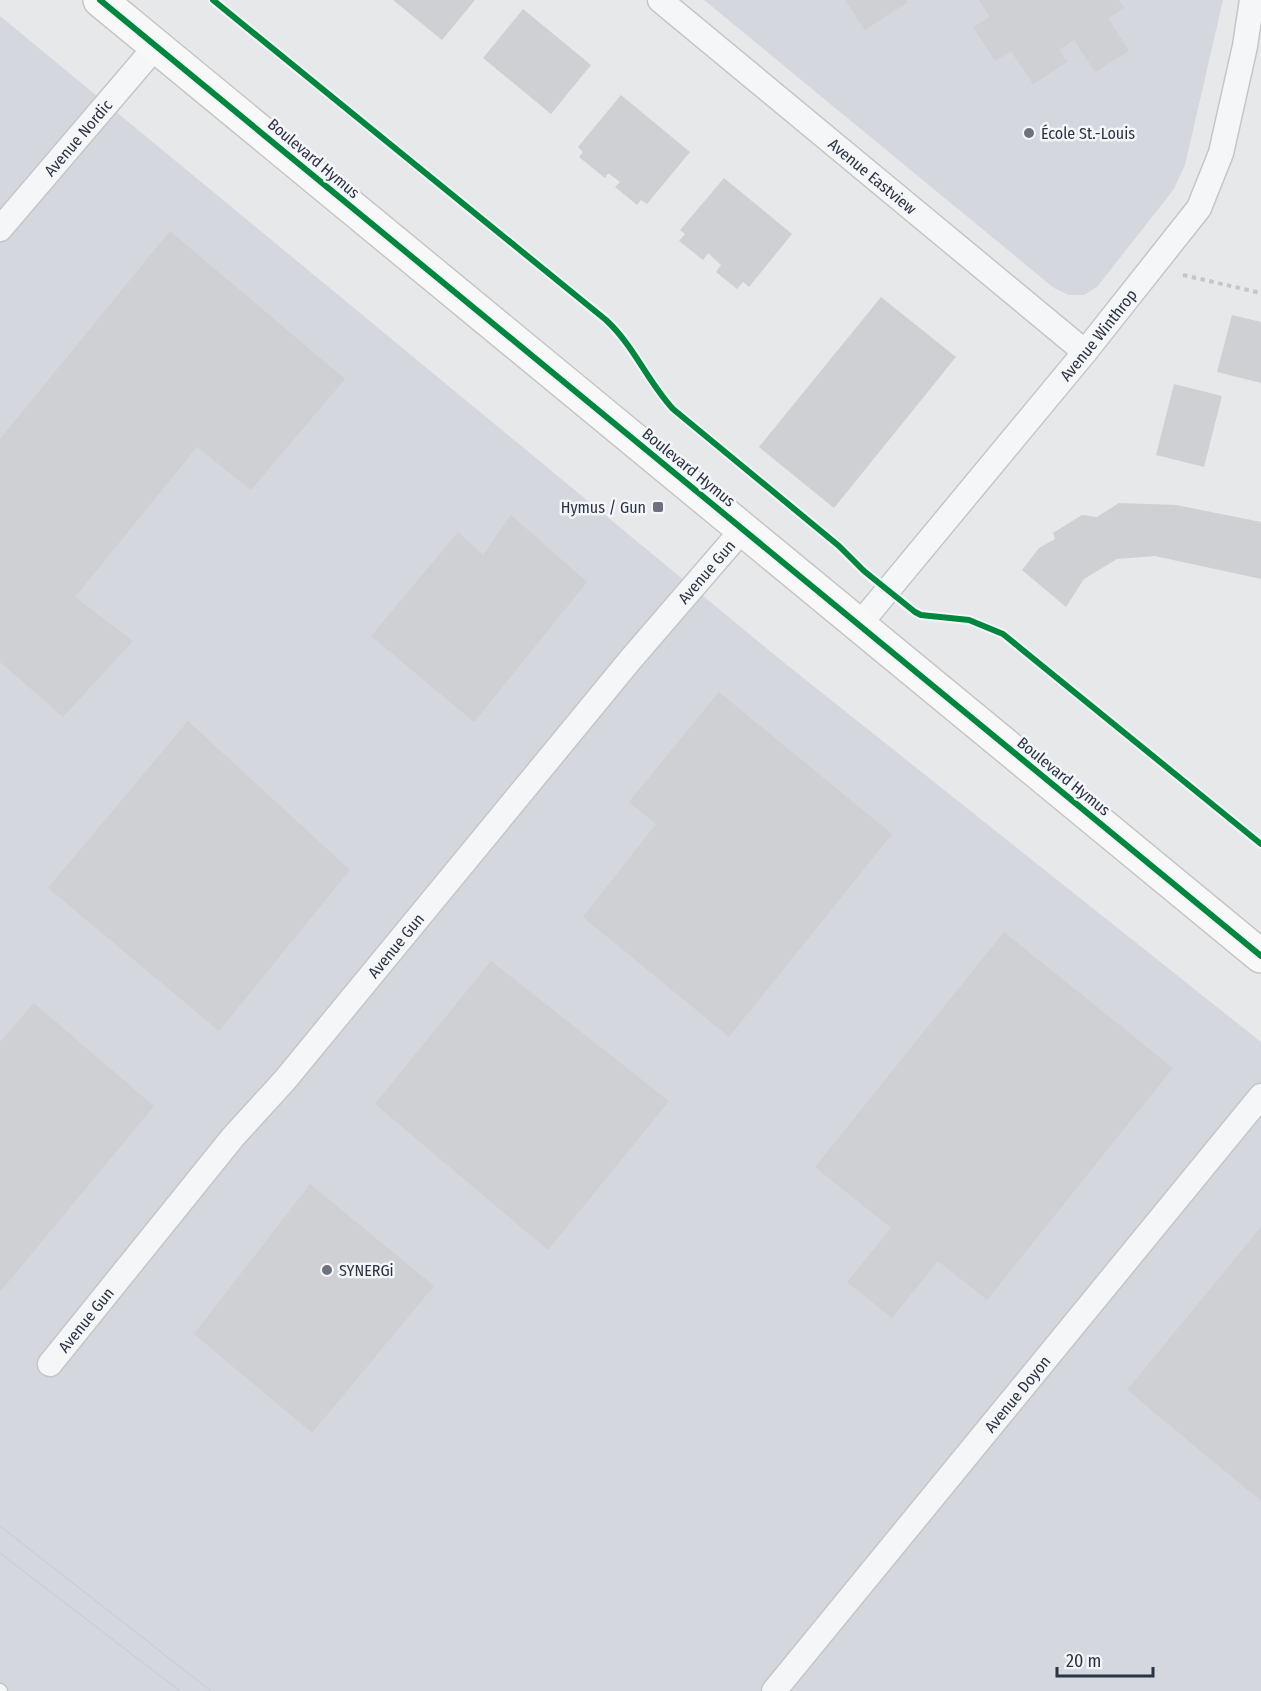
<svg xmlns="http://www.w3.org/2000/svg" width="1261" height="1691" font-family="'Fira Sans Condensed',sans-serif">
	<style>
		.built { fill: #d4d7dd }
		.building { fill: #ced0d3 }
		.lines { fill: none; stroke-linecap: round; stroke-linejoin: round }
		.lane-casing { stroke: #c4c6c8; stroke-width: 15 }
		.street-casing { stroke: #c4c6c8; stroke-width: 27 }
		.secondary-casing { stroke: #c4c6c8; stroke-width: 36 }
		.path { stroke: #c5c6ca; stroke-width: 4; stroke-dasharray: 4.5 4.5; stroke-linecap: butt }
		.lane { stroke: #f5f6f7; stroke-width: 12 }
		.street { stroke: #f5f6f7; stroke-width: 24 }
		.secondary { stroke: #f8f8f8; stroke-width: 33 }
		.tram { stroke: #cecfd2; stroke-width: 1.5 }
		.cycleway-casing { stroke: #f4f6f9; stroke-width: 10 }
		.cycleway { stroke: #00873e; stroke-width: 6 }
		.poi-dot { fill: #6c737f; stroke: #f4f6f9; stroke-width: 2 }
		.labels { text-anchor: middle; stroke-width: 5; stroke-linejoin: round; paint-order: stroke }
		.poi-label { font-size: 16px; fill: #2b3445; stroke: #f4f6f9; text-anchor: start }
		.street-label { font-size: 16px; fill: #2b3445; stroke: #f4f6f9 }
	</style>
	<rect width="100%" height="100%" fill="#e6e8ea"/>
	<!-- built -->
	<path class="built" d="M704 0H1223L1185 165 1174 189 1097 287 1084 295H1069L1054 288Z
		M0 16 782 661 1261 1042V1691H0Z"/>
	<!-- building -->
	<path class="building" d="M393 0H475L442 40Z
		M845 0H906L908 2 865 30Z
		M979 0H1119L1124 8 1108 18 1129 51 1095 72 1074 40 1059 50 1067 62 1033 84 1011 51 995 61 973 27 990 17Z
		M523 9 591 65 551 114 483 58Z
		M621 95 690 152 647 204 641 200 637 205 615 187 620 182 608 173 605 178 579 157 583 152 578 147Z
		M724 178 792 234 749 287 743 282 737 289 716 272 721 265 708 253 703 260 679 241 685 234 680 230Z
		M170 231 345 379 251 490 197 447 75 597 133 641 63 717 0 662V439Z
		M881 297 956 357 834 508 759 447Z
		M1232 315 1261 322V383L1217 372Z
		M1174 384 1222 396 1204 467 1156 455Z
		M1119 503 1176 505 1261 522V579L1155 556 1117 559 1084 579 1066 607 1022 570 1039 548 1055 539 1053 533 1082 515 1097 517Z
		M511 515 587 582 474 722 371 636 458 532 483 555Z
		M719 692 892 834 729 1037 583 917 656 824 629 802Z
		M188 721 350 870 219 1031 48 888Z
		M1004 932 1173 1068 987 1300 938 1261 892 1318 847 1282 891 1228 815 1167Z
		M491 961 669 1101 548 1250 375 1104Z
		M34 1003 154 1106 0 1292V1042Z
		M310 1184 434 1286 312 1433 194 1334Z
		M1261 1227V1501L1127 1390Z"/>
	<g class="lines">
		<!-- lane casing -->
		<g class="lane-casing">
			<path id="lane" d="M0 1690 1 1691"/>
		</g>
		<!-- street casing -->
		<g class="street-casing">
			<g id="street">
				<path id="s1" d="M660 0 1085 352"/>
				<path id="s2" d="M0 229 157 45"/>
				<path id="s3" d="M859 625 1085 352 1199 208 1221 153 1245 46 1252 0"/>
				<path id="s4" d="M50 1364 233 1137 285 1080 631 659 743 529"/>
				<path id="s5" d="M774 1691 1261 1096"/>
			</g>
		</g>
		<!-- secondary casing -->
		<g class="secondary-casing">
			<path id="secondary" d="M100 0 1261 956"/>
		</g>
		<!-- path -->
		<path class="path" d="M1183 275 1261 293"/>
		<!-- lane -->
		<use href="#lane" class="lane"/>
		<!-- street -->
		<use href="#street" class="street"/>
		<!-- secondary -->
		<use href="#secondary" class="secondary"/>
		<!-- tram -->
		<path class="tram" d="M0 1526 211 1691
			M0 1553 180 1691"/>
		<!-- cycleway casing -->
		<g class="cycleway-casing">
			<path id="cycleway" d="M100 0 1261 956
				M213 0 606 320C635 347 647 381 673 409L839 546 864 571 915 612 921 615 969 620 1003 634 1261 844"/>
		</g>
		<!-- cycleway -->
		<use href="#cycleway" class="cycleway"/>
	</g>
	<!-- markers -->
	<g class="poi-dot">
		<circle cx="1029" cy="133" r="6"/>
		<rect x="652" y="501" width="12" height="12" rx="3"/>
		<circle cx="327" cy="1270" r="6"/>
	</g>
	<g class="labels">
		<!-- poi labels -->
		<g class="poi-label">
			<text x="1041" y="139">École St.-Louis</text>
			<text x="646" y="513" text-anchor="end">Hymus / Gun</text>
			<text x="339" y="1276">SYNERGi</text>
		</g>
		<!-- street labels -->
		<g class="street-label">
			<text dy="6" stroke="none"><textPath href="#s2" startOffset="120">Avenue Nordic</textPath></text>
			<text transform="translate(314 158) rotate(40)" y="6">Boulevard Hymus</text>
			<text dy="6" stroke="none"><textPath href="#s1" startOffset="276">Avenue Eastview</textPath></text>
			<text dy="6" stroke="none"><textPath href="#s3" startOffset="376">Avenue Winthrop</textPath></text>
			<text transform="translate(689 467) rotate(39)" y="6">Boulevard Hymus</text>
			<text dy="6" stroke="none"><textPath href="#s4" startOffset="1029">Avenue Gun</textPath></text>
			<text transform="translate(1064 776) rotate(39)" y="6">Boulevard Hymus</text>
			<text dy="6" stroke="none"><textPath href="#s4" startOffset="543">Avenue Gun</textPath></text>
			<text dy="6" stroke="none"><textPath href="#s4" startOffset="57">Avenue Gun</textPath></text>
			<text dy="6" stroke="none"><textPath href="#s5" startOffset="384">Avenue Doyon</textPath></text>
		</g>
	</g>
	<!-- scale -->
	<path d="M1057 1667v9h96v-9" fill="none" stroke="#2b3445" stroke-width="3"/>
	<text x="1066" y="1667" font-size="18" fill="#2b3445" stroke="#f4f6f9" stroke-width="4.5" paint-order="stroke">20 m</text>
</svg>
